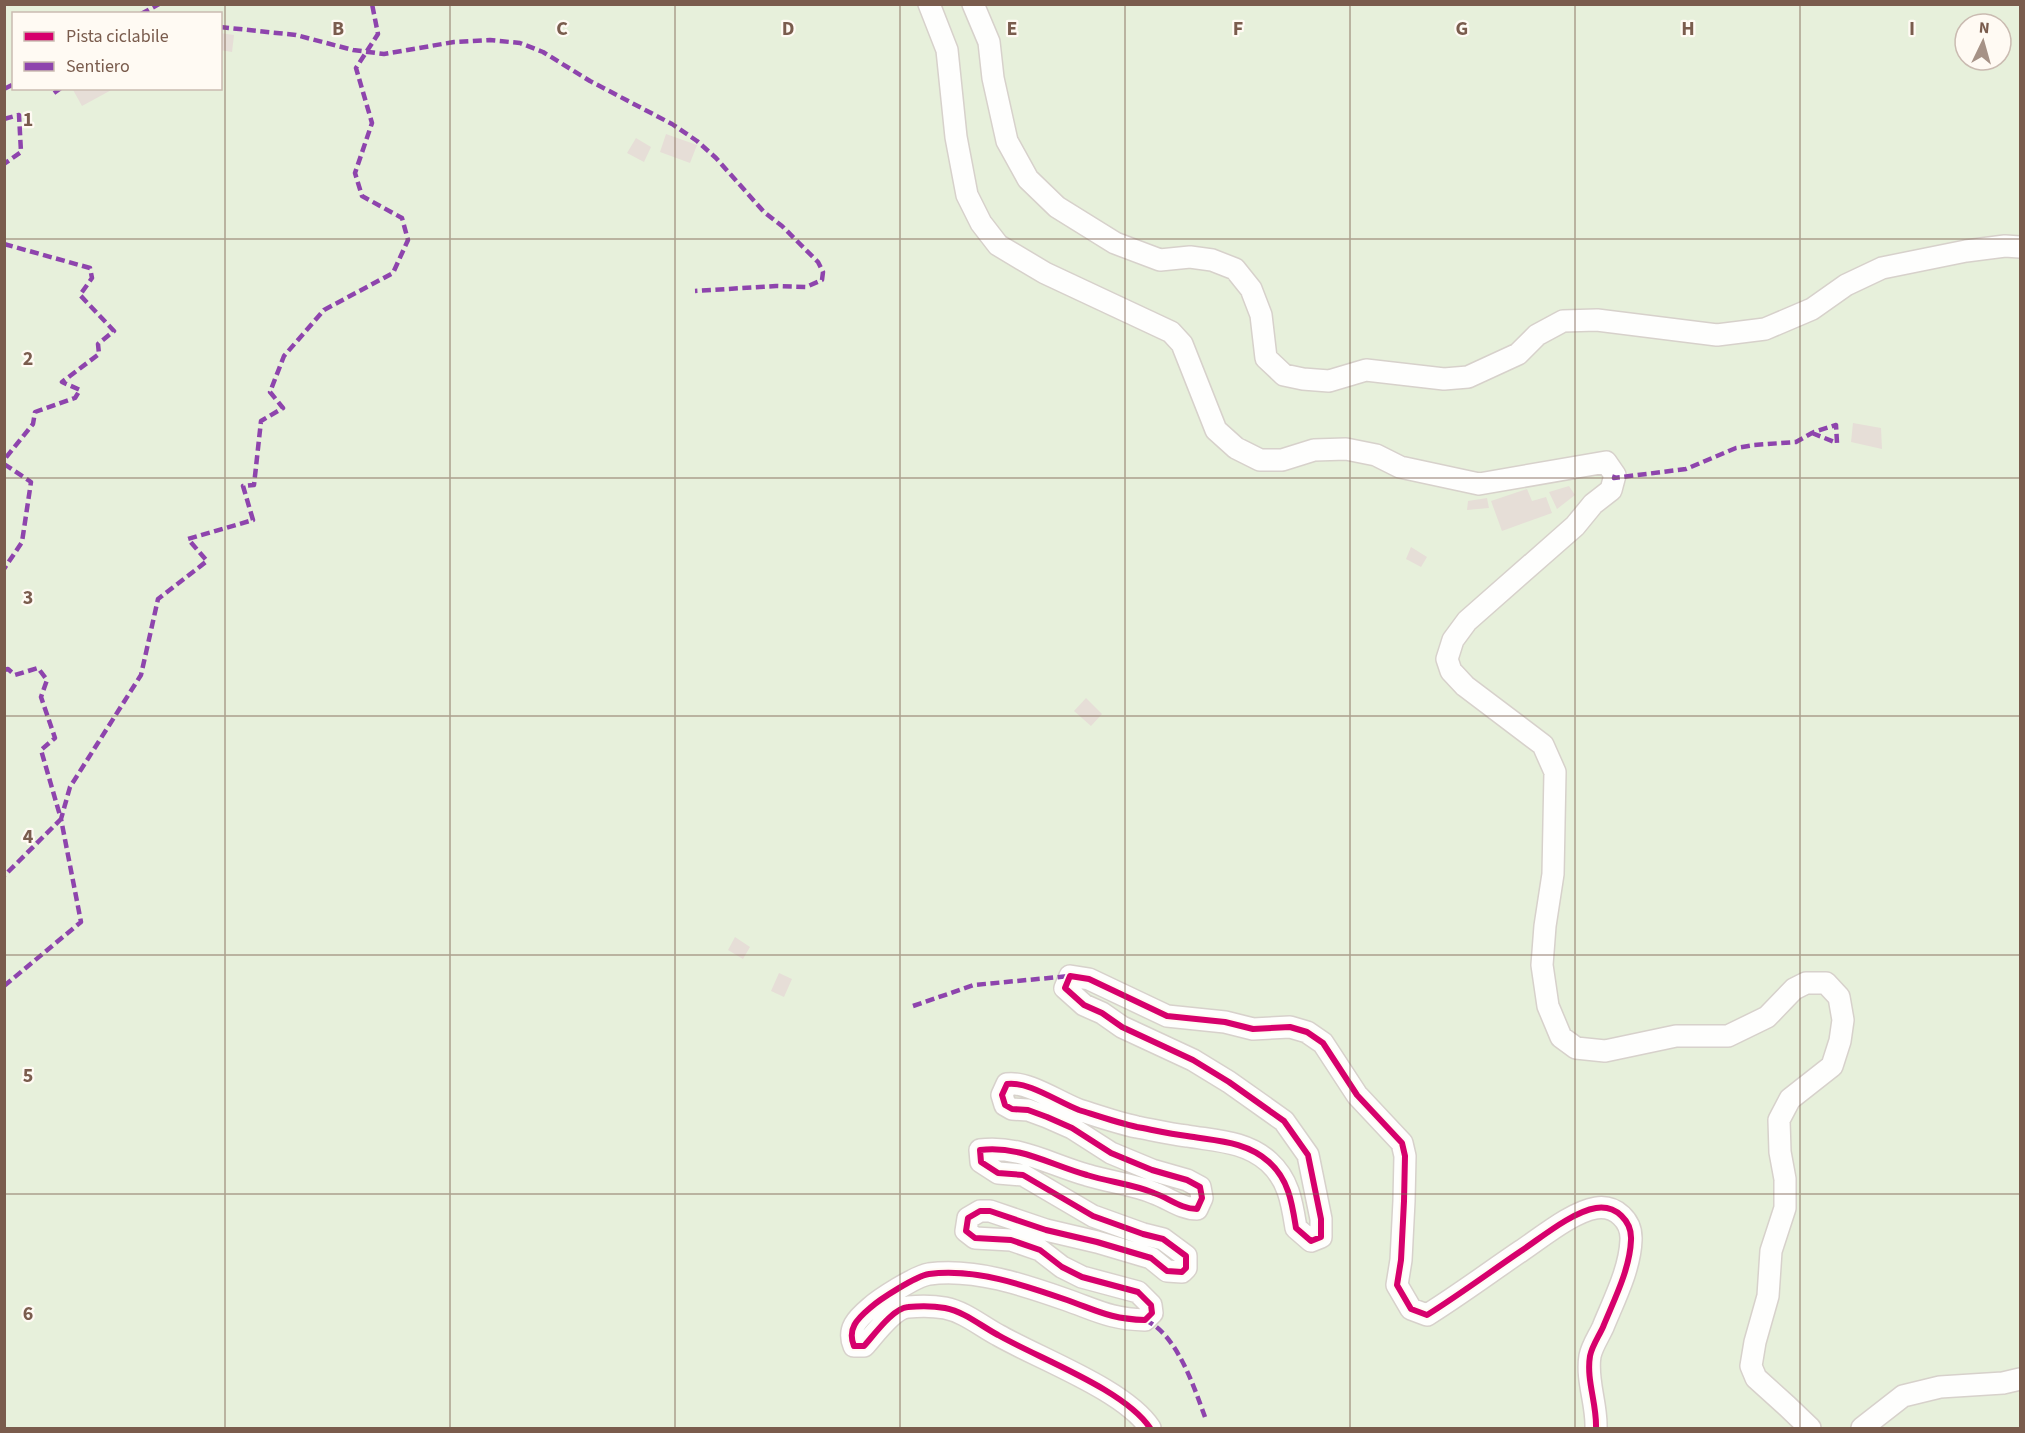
<svg xmlns="http://www.w3.org/2000/svg" width="2025" height="1433" font-family="'Source Sans 3',sans-serif">
	<style>
		.green { fill: #e7f0db; fill-rule: evenodd }
		.building { fill: #e6ded7 }
		.lines { fill: none; stroke-linecap: round; stroke-linejoin: round }
		.minor-casing { stroke: #d7d1cb; stroke-width: 24 }
		.minor { stroke: #fefefd; stroke-width: 21 }
		.quiet { stroke: #8e44ad; stroke-width: 4.5; stroke-dasharray: 9 4.5; stroke-linecap: butt }
		.cycleway-casing { stroke: #fffaf3; stroke-width: 10 }
		.cycleway { stroke: #d6006c; stroke-width: 6 }
		.grid { fill: none; stroke: #7a5c4d; stroke-width: 1.5; stroke-opacity: 0.55 }
		.grid-label { font-size: 20px; text-anchor: middle; font-weight: bold; fill: #7a5c4d; stroke: #fffaf3; stroke-width: 4.5; stroke-linejoin: round; paint-order: stroke }
	</style>
	<rect width="100%" height="100%" fill="#f9f5f0"/>
	<!-- green -->
	<path class="green" d="M5 5H2020V1428H5ZM14 14H220V88H14ZM1965 24H2001V60H1965Z"/>
	<!-- building -->
	<path class="building" d="M220 33 234 35 232 52 220 50Z
		M72 88H115L82 106Z
		M666 134 697 145 690 163 660 152Z
		M636 138 651 147 644 162 627 153Z
		M1853 423 1881 428 1882 449 1851 442Z
		M1569 486 1575 495 1557 509 1549 492Z
		M1527 489 1532 501 1546 497 1552 513 1502 531 1491 501Z
		M1487 498 1489 508 1467 510 1468 501Z
		M1411 547 1427 557 1421 567 1406 559Z
		M1086 698 1102 714 1091 726 1074 711Z
		M735 937 750 947 743 959 728 950Z
		M779 973 792 979 784 997 771 991Z"/>
	<g class="lines">
		<!-- minor casing -->
		<g class="minor-casing">
			<path id="minor" d="M929 4 947 50 956 137 967 195 981 223 998 245 1045 273 1171 332 1182 344 1216 430 1236 448 1260 460H1282L1314 450 1346 449 1376 455 1400 467 1479 484 1606 462 1615 475 1611 490 1593 504 1575 526 1467 621 1453 640 1447 659 1451 671 1465 686 1543 745 1555 772 1553 874 1545 926 1542 965 1548 1006 1561 1037 1576 1048 1605 1051 1676 1036H1728L1767 1017 1794 989 1806 983H1826L1839 997 1843 1020 1840 1041 1832 1066 1790 1099 1779 1120 1780 1152 1785 1179V1208L1771 1251 1768 1296 1755 1342 1751 1366 1756 1378 1787 1406 1810 1428
				M973 4 989 42 993 78 1007 141 1028 179 1057 207 1115 243 1160 260 1190 257 1212 260 1235 269 1251 289 1261 315 1266 358 1284 375 1303 379 1329 381 1366 370 1444 379 1468 377 1518 354 1537 335 1563 321 1597 320 1717 335 1765 329 1812 309 1846 285 1882 268 1966 251 2005 246 2020 247
				M1150 1428C1125 1390 1040 1359 998 1335 981 1326 965 1312 945 1308 934 1306 919 1306 908 1307 893 1308 874 1335 864 1346H854C847 1329 857 1319 870 1308 880 1299 916 1276 929 1274 975 1268 1024 1285 1067 1300 1098 1311 1111 1319 1145 1320L1152 1313 1151 1305 1138 1292 1082 1277 1062 1267 1040 1250 1011 1240 975 1238 966 1231 968 1218 980 1211H990L1046 1230 1097 1242 1151 1258 1167 1271 1182 1272 1186 1268V1256L1163 1239 1143 1234 1093 1216 1023 1175 998 1173 981 1162 980 1150C1019 1145 1051 1165 1087 1175 1109 1182 1133 1184 1154 1193 1169 1198 1181 1209 1197 1209L1202 1198 1200 1187 1187 1180 1152 1170 1111 1153 1072 1128 1047 1117 1028 1110 1012 1109 1005 1105 1002 1095 1007 1084C1028 1081 1058 1102 1079 1110 1098 1116 1118 1123 1137 1127 1153 1130 1170 1134 1187 1136 1216 1141 1246 1141 1269 1162 1289 1180 1292 1203 1296 1228L1311 1241 1321 1237V1219L1308 1155 1284 1121 1229 1082 1193 1060 1122 1027 1102 1013 1084 1005 1065 988 1070 976 1089 979 1167 1016 1225 1022 1253 1029 1290 1027 1307 1032 1323 1043 1357 1095 1402 1143 1405 1156 1404 1201 1401 1260 1397 1285 1411 1309 1427 1315C1459 1295 1490 1272 1521 1251 1542 1237 1572 1212 1596 1208 1616 1205 1632 1221 1631 1240 1630 1269 1614 1300 1603 1327 1599 1336 1592 1346 1590 1356 1586 1380 1597 1404 1596 1428
				M1862 1428 1903 1396 1940 1387 2003 1383 2020 1379"/>
		</g>
		<!-- minor -->
		<use href="#minor" class="minor"/>
		<!-- quiet -->
		<path class="quiet" d="M141 14 159 4
			M220 27 296 35 353 50 384 54 454 42 490 40 520 43 543 52 590 81 672 124 697 141 716 158 764 212 782 226 818 262 823 272 822 280 806 287 776 286 695 291
			M4 89 14 84
			M54 93 61 88
			M4 119 19 115 21 152 4 164
			M4 244 90 268 92 278 80 295 114 331 98 344 99 354 62 382 80 390 75 398 35 412 33 424 4 460
			M4 464 31 482 22 542 4 569
			M1615 475 1614 478 1686 469 1736 448 1754 445 1796 442 1812 433 1814 432 1836 425 1837 443 1812 433
			M4 670 8 669 15 675 38 668 47 680 41 697 55 738 41 750 61 819 4 876
			M4 986 81 922 61 819 70 787 141 675 158 599 207 561 188 539 253 520 243 486 254 485 261 421 283 408 270 392 284 356 324 310 393 273 408 240 402 218 362 196 355 173 372 123 356 68 378 34 372 4
			M913 1006 974 985 1070 976
			M1145 1320C1177 1334 1194 1387 1205 1417"/>
		<!-- cycleway casing -->
		<g class="cycleway-casing">
			<path id="cycleway" d="M1150 1428C1125 1390 1040 1359 998 1335 981 1326 965 1312 945 1308 934 1306 919 1306 908 1307 893 1308 874 1335 864 1346H854C847 1329 857 1319 870 1308 880 1299 916 1276 929 1274 975 1268 1024 1285 1067 1300 1098 1311 1111 1319 1145 1320L1152 1313 1151 1305 1138 1292 1082 1277 1062 1267 1040 1250 1011 1240 975 1238 966 1231 968 1218 980 1211H990L1046 1230 1097 1242 1151 1258 1167 1271 1182 1272 1186 1268V1256L1163 1239 1143 1234 1093 1216 1023 1175 998 1173 981 1162 980 1150C1019 1145 1051 1165 1087 1175 1109 1182 1133 1184 1154 1193 1169 1198 1181 1209 1197 1209L1202 1198 1200 1187 1187 1180 1152 1170 1111 1153 1072 1128 1047 1117 1028 1110 1012 1109 1005 1105 1002 1095 1007 1084C1028 1081 1058 1102 1079 1110 1098 1116 1118 1123 1137 1127 1153 1130 1170 1134 1187 1136 1216 1141 1246 1141 1269 1162 1289 1180 1292 1203 1296 1228L1311 1241 1321 1237V1219L1308 1155 1284 1121 1229 1082 1193 1060 1122 1027 1102 1013 1084 1005 1065 988 1070 976 1089 979 1167 1016 1225 1022 1253 1029 1290 1027 1307 1032 1323 1043 1357 1095 1402 1143 1405 1156 1404 1201 1401 1260 1397 1285 1411 1309 1427 1315C1459 1295 1490 1272 1521 1251 1542 1237 1572 1212 1596 1208 1616 1205 1632 1221 1631 1240 1630 1269 1614 1300 1603 1327 1599 1336 1592 1346 1590 1356 1586 1380 1597 1404 1596 1428"/>
		</g>
		<!-- cycleway -->
		<use href="#cycleway" class="cycleway"/>
	</g>
	<!-- grid -->
	<path class="grid" d="M225 4V1428M450 4V1428M675 4V1428M900 4V1428M1125 4V1428M1350 4V1428M1575 4V1428M1800 4V1428M4 239H2020M4 478H2020M4 716H2020M4 955H2020M4 1194H2020"/>
	<g class="grid-label">
		<text x="338" y="35">B</text>
		<text x="562" y="35">C</text>
		<text x="788" y="35">D</text>
		<text x="1012" y="35">E</text>
		<text x="1238" y="35">F</text>
		<text x="1462" y="35">G</text>
		<text x="1688" y="35">H</text>
		<text x="1912" y="35">I</text>
		<text x="28" y="126">1</text>
		<text x="28" y="365">2</text>
		<text x="28" y="604">3</text>
		<text x="28" y="843">4</text>
		<text x="28" y="1082">5</text>
		<text x="28" y="1320">6</text>
	</g>
	<!-- border -->
	<rect width="2025" height="1433" fill="none" stroke="#7a5c4d" stroke-width="12"/>
	<!-- legend -->
	<rect x="12" y="12" width="210" height="78" fill="#fffaf3" stroke="#cabbb1" stroke-width="1.5"/>
	<rect x="24" y="32" width="30" height="9" fill="#d6006c" stroke="#cabbb1" stroke-width="1.5"/>
	<text x="66" y="42" font-size="18" fill="#7a5c4d">Pista ciclabile</text>
	<rect x="24" y="62" width="30" height="9" fill="#8e44ad" stroke="#cabbb1" stroke-width="1.5"/>
	<text x="66" y="72" font-size="18" fill="#7a5c4d">Sentiero</text>
	<!-- north arrow -->
	<g transform="translate(1983 42) rotate(5)"><circle r="28" fill="#fffaf3" stroke="#cabbb1" stroke-width="1.5"/>
	<path d="M0-4.5L10 22L0 15L-10 22Z" fill="#a69286"/>
	<text y="-9" font-size="16" font-weight="bold" text-anchor="middle" fill="#7a5c4d">N</text>
	</g>
</svg>
